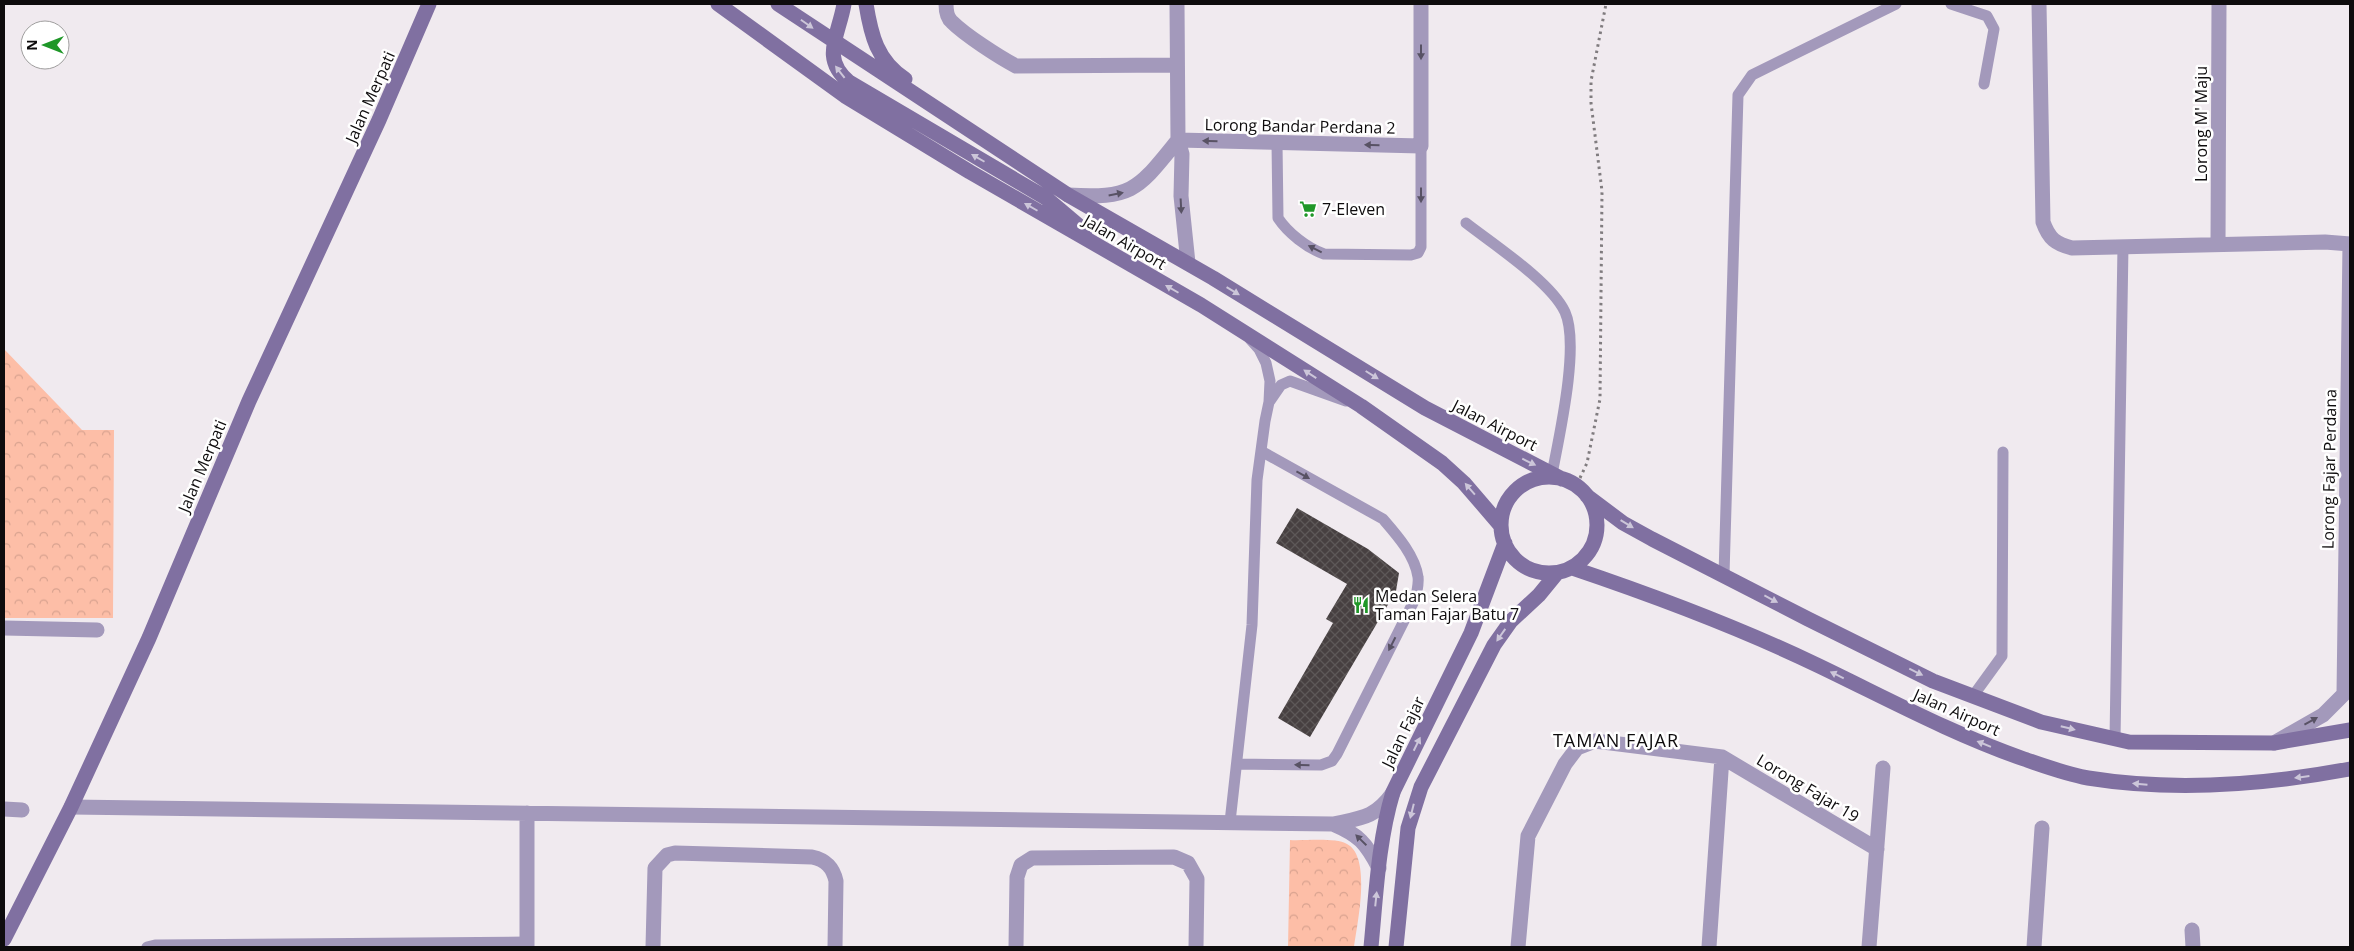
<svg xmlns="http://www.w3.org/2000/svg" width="2354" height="951" font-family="'Open Sans',sans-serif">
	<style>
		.park { fill: url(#park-crowns) }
		.building { fill: url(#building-cross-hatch) }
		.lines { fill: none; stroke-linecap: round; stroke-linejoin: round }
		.path { stroke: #807c7f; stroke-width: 3; stroke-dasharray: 2.5 4; stroke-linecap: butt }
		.lane { stroke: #a399bb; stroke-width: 11 }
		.street { stroke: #a399bb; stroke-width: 15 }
		.secondary { stroke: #8070a1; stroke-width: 15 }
		.oneway { fill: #ccc6d9 }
		.oneway2 { fill: #585264 }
		.labels { text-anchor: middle; stroke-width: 5; stroke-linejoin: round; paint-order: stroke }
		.street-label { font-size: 16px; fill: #0e0c0d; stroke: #fff }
		.poi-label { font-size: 16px; fill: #0e0c0d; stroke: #fff; text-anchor: start }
		.neighbourhood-label { font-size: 18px; letter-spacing: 1px; fill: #0e0c0d; stroke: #fff }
	</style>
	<defs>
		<pattern id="park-crowns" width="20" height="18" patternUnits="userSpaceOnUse" patternTransform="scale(1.25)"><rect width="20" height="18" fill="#fdbea7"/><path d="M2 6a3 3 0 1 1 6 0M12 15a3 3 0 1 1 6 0" fill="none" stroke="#d8a28f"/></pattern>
		<pattern id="building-cross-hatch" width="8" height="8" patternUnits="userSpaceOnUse" patternTransform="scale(1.25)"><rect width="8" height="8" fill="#474041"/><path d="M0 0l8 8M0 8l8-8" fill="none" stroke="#5d5858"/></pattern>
	</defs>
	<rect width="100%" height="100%" fill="#f0eaef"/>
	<!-- park -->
	<path class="park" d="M4 349 82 430H114L113 618H4Z
		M1290 840C1304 841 1335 837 1347 844 1372 857 1357 924 1354 947H1288Z"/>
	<!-- building -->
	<path class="building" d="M1297 508 1368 549 1399 573 1396 591 1310 737 1278 718 1333 623 1326 619 1347 584 1276 543Z"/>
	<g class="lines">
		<!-- path -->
		<path class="path" d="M1580 478 1587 463 1600 399 1602 191 1591 103V81L1606 4"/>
		<!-- lane -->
		<path class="lane" d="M1951 4 1987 16 1994 29 1984 84
			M1277 143 1278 218C1288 233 1307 248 1324 254L1411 255 1418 253 1421 247V146
			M1466 223C1493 244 1551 282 1565 312 1580 345 1559 437 1552 474
			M1270 401 1281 385 1290 381 1346 401
			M1724 575 1738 95 1752 75 1896 4
			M1973 696 2002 656 2003 452
			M2115 739 2123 246
			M1237 764 1321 765 1332 761 1337 754 1416 597C1417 590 1419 583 1418 577 1415 555 1396 534 1383 519L1261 451
			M1230 822 1252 625 1257 480 1265 421 1269 402 1270 381 1266 363 1259 349 1250 339
			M147 947 155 945 527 942"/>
		<!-- street -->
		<path class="street" d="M946 4C946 10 947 18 952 22 965 35 999 57 1016 66L1177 65
			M1177 4 1178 140 1182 154 1181 196 1188 263
			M2039 4 2043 222C2049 239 2056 244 2072 248L2325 242 2350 244
			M1178 140 1421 146V4
			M1068 195C1134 199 1138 189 1178 140
			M2218 244 2219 4
			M4 628 97 630
			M2344 694 2350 244
			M2274 743 2323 715 2344 694
			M71 807 1333 824C1362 818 1375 818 1393 793
			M4 809 22 810
			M527 813V947
			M1333 824C1359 835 1366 843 1379 868
			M2192 930 2193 947
			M653 947 655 868 667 855 675 853 812 857C826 860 833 867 836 881L835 947
			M1016 947 1017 877 1021 865 1032 858 1174 857 1188 863 1197 879 1196 947
			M1518 947 1528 836 1565 764 1577 748 1595 741 1722 757 1877 849
			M1709 947 1722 757
			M1869 947 1883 768
			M2034 947 2042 828"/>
		<!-- secondary -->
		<path class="secondary" d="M718 4 845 96 970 172 1201 305 1361 406 1442 463 1464 483 1501 526
			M778 4 1068 195 1213 278 1425 408 1562 479
			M844 4C839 35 820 58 849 82L1046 198 1085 231
			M866 4C871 35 877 61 905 79
			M1501 525a48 48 0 1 1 96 0a48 48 0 1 1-96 0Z
			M1587 496 1623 523 1652 539 1808 619 1933 681 2041 722 2129 742 2274 743 2350 730
			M1572 568C1655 596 1738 627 1817 665 1886 698 1952 734 2024 759 2044 766 2066 774 2088 778 2175 792 2264 785 2350 769
			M4 939 71 807 149 638 249 401 379 120 429 4
			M1371 947C1376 896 1378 842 1393 792L1471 633 1505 543
			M1396 947 1408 828 1421 787 1494 645 1511 621 1539 595 1557 573"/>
	</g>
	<!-- one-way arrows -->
	<defs><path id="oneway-solid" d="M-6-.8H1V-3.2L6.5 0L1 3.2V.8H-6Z" transform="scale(1.25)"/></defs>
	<g class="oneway">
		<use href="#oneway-solid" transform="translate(807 24) rotate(35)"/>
		<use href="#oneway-solid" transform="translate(840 72) rotate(-128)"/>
		<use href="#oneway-solid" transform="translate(978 158) rotate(-150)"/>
		<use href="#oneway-solid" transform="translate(1031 207) rotate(-150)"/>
		<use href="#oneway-solid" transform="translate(1172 289) rotate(-150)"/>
		<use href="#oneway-solid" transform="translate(1233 291) rotate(31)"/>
		<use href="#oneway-solid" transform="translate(1310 374) rotate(-147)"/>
		<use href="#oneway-solid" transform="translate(1372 375) rotate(32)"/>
		<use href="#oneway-solid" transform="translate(1529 462) rotate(26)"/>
		<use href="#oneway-solid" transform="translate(1470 489) rotate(-131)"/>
		<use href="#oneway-solid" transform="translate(1627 524) rotate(31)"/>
		<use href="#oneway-solid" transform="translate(1771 599) rotate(28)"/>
		<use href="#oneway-solid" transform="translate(1501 635) rotate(125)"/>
		<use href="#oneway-solid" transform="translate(1916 672) rotate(26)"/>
		<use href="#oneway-solid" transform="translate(1837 675) rotate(-154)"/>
		<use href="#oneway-solid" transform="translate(2068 728) rotate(14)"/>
		<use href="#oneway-solid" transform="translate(1417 744) rotate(-64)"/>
		<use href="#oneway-solid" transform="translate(1984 744) rotate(-158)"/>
		<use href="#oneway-solid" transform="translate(2302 777) rotate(173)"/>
		<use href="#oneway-solid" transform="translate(2140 784) rotate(-175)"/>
		<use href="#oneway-solid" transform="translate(1412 811) rotate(104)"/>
		<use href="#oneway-solid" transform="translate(1376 899) rotate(-84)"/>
	</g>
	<g class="oneway2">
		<use href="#oneway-solid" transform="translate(1421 52) rotate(90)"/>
		<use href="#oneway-solid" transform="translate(1210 141) rotate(-178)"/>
		<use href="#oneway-solid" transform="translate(1372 145) rotate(-179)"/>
		<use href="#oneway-solid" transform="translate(1116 194) rotate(-11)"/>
		<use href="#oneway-solid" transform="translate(1421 195) rotate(90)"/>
		<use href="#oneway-solid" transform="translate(1181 206) rotate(87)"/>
		<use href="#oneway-solid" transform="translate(1315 249) rotate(-153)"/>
		<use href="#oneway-solid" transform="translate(1303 475) rotate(29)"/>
		<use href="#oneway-solid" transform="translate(1392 644) rotate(117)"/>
		<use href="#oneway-solid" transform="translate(2311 721) rotate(-29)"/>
		<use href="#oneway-solid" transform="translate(1302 765) rotate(-179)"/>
		<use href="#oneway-solid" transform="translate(1361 840) rotate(-136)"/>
	</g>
	<!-- icons -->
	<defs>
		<g id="supermarket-bare" transform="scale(1.35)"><path d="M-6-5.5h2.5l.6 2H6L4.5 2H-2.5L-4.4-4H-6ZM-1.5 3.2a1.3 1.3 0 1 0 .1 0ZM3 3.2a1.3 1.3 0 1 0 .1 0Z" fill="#1f9728" stroke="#fff" stroke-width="2.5" paint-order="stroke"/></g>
		<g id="restaurant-bare" transform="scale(1.35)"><path d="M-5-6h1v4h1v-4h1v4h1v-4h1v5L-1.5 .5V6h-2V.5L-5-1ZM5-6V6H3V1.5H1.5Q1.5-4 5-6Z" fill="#1f9728" stroke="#fff" stroke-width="2.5" paint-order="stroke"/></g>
	</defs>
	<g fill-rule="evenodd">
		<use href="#supermarket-bare" x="1308" y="209"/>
		<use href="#restaurant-bare" x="1361" y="605"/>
	</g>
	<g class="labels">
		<!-- street labels -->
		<g class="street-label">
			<text transform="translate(370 97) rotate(-66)" y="6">Jalan Merpati</text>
			<text transform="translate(2201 124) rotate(-90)" y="6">Lorong M' Maju</text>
			<text transform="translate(1300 126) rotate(1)" y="6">Lorong Bandar Perdana 2</text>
			<text transform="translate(1125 242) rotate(30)" y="6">Jalan Airport</text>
			<text transform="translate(1495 425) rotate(27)" y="6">Jalan Airport</text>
			<text transform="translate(202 466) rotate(-67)" y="6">Jalan Merpati</text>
			<text transform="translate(2329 469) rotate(-89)" y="6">Lorong Fajar Perdana</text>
			<text transform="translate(1957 712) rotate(24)" y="6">Jalan Airport</text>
			<text transform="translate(1403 732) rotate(-64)" y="6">Jalan Fajar</text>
			<text transform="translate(1808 788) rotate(31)" y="6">Lorong Fajar 19</text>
		</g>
		<!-- poi labels -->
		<g class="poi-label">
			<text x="1322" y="215">7-Eleven</text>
			<text x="1375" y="602">Medan Selera<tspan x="1375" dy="18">Taman Fajar Batu 7</tspan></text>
		</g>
		<!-- neighbourhood labels -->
		<g class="neighbourhood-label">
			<text x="1616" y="747">TAMAN FAJAR</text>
		</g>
	</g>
	<!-- border -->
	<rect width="2354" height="951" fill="none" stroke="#0e0c0d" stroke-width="10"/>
	<!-- north arrow -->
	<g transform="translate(45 45) rotate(270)"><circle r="24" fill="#ffffff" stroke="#9f9e9e"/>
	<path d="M0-4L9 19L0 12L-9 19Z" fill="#1f9728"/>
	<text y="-8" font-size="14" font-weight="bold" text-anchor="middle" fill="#0e0c0d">N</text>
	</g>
</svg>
